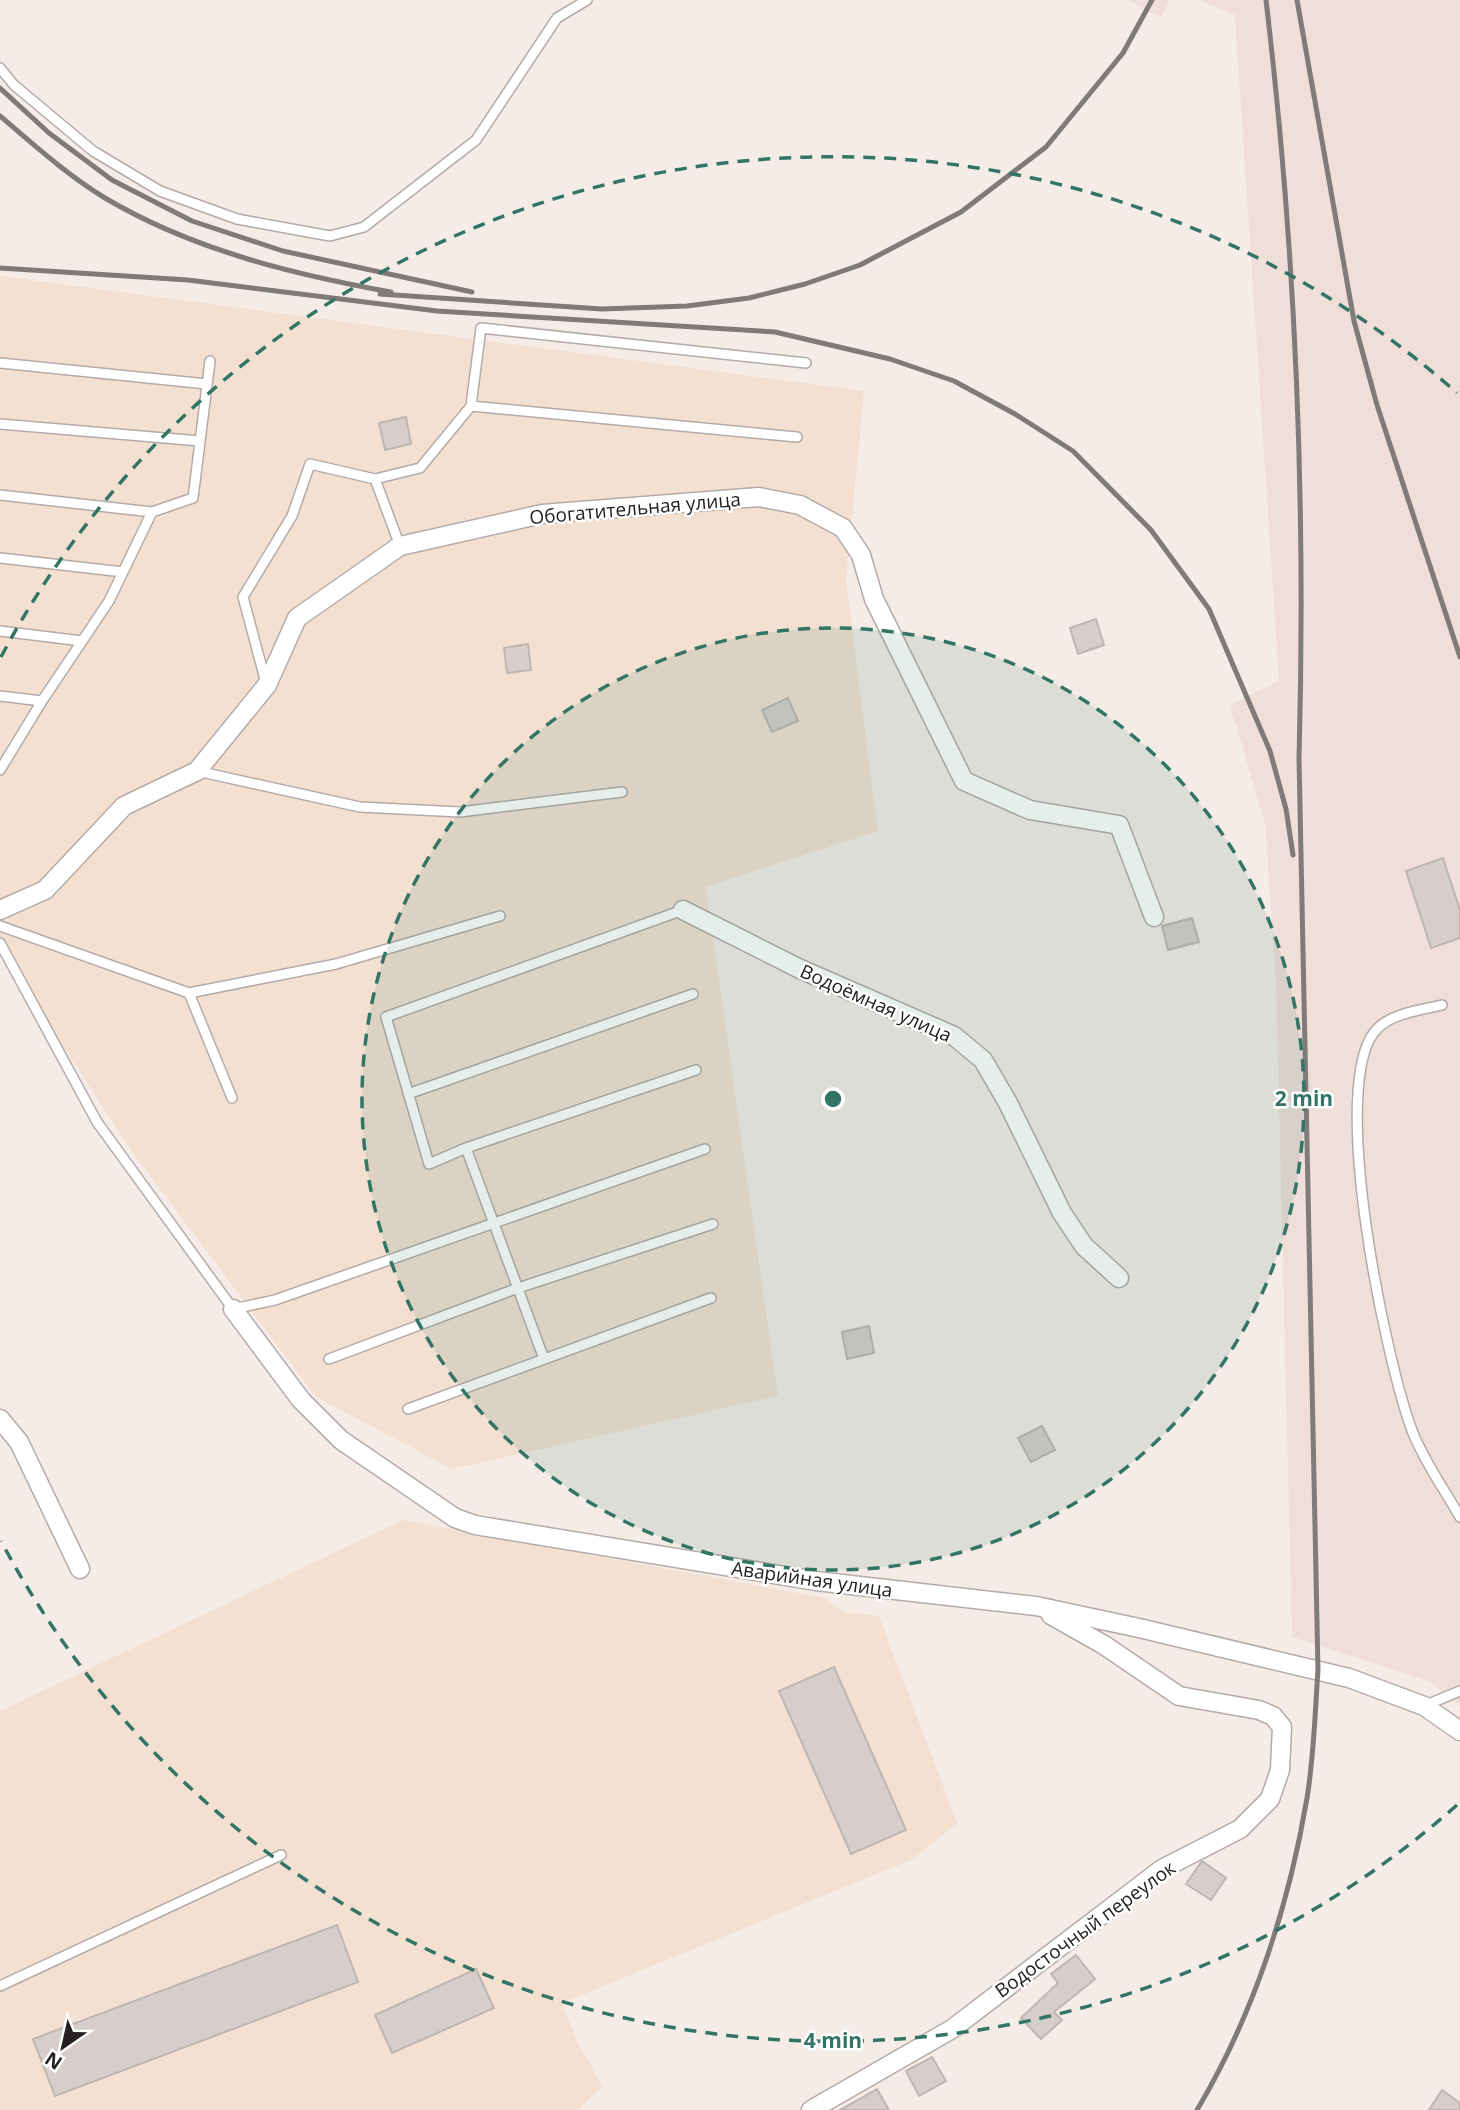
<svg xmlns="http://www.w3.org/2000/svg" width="1460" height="2110" font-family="'Open Sans',sans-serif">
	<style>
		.built { fill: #efdfd8 }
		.industrial { fill: #f4e0d1 }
		.building { fill: #d7cecb; stroke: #beb6b2; stroke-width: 2 }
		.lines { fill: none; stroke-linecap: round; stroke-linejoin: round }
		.service-casing { stroke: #b4aba8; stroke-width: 12 }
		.minor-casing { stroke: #b4aba8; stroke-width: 21 }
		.service { stroke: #fff; stroke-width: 9 }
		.minor { stroke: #fff; stroke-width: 18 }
		.rail { stroke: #807a78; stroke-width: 5 }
		.ring { fill: none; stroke: #337565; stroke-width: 3.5; stroke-dasharray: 12 9 }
		.labels { text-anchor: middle; stroke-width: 5; stroke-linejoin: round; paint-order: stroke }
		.street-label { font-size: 19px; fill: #242120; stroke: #fff }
		.centre { fill: #337565; stroke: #fff; stroke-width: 3.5 }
		.ring-label { font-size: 21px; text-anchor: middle; font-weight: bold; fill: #337565; stroke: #fff; stroke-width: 5; stroke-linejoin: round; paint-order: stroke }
	</style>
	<rect width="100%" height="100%" fill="#f5ece8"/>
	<!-- built -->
	<path class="built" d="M1127 0H1169L1161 17Z
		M1200 0H1460V1706L1429 1681 1292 1637 1276 979 1265 823 1230 705 1279 681 1235 15Z"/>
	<!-- industrial -->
	<path class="industrial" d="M0 276 864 391 846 580 878 831 706 887 778 1396 452 1469 316 1397 133 1153 0 950Z
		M403 1520 825 1598 843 1612 879 1616 957 1823 913 1859 562 2003 576 2039 603 2087 577 2110H0V1711Z"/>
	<!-- building -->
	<path class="building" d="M406 417 411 444 385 450 379 423Z
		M1096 619 1104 645 1078 654 1070 628Z
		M528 644 531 670 507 673 504 648Z
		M788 698 798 721 772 732 762 710Z
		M1443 858 1460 910V938L1431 948 1406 871Z
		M1192 918 1199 942 1168 950 1162 926Z
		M869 1326 874 1353 847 1359 842 1332Z
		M1042 1426 1055 1450 1031 1462 1018 1438Z
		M834 1667 906 1830 851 1854 779 1691Z
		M1202 1861 1226 1878 1211 1900 1186 1884Z
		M337 1925 358 1982 55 2096 33 2039Z
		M1076 1955 1095 1979 1054 2012 1062 2020 1041 2039 1021 2018 1058 1983 1051 1974Z
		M476 1969 494 2008 392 2053 375 2015Z
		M932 2057 946 2081 919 2096 906 2071Z
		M877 2089 889 2110H840Z
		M1442 2090 1460 2103V2110H1429Z"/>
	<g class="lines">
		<!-- service casing -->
		<g class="service-casing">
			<path id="service" d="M0 68 14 85 93 151 160 191 237 219 330 236 364 227 476 140 557 18 587 0
				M0 363 207 384
				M471 406 481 328 806 363
				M0 424 200 441
				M375 479 400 546
				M0 495 152 512
				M0 558 123 572
				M0 631 82 641
				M266 683 243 597 292 516 310 464 375 479 420 468 471 406 797 437
				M0 696 42 701 0 770
				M42 701 109 601 152 512 193 498 210 361
				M197 771 360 807 460 812 622 792
				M0 926 189 993 336 964 500 916
				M0 943 97 1122 233 1309 275 1300 705 1149
				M189 993 232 1098
				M1442 1005C1422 1010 1393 1013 1378 1028 1325 1077 1387 1367 1413 1433 1425 1463 1444 1489 1460 1517
				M408 1094 693 994
				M466 1148 696 1070
				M329 1359 518 1288 713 1224
				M544 1359 466 1148 429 1164 386 1017 683 910
				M408 1409 711 1298
				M1426 1705 1460 1691
				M0 1986 281 1855"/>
		</g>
		<!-- minor casing -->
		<g class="minor-casing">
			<path id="minor" d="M0 910 45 890 124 806 197 771 267 685 297 618 400 546 542 514 759 497 800 505 843 528 861 555 874 599 964 781 1030 810 1119 825 1154 917
				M683 910 798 968 954 1036 983 1060 1008 1103 1062 1213 1084 1246 1119 1278
				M233 1309 301 1400 341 1440 455 1518 475 1525 816 1581 1036 1606 1139 1628 1349 1678 1424 1706 1460 1731
				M0 1419 19 1442 80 1569
				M811 2110 952 2029 1162 1869 1240 1829 1270 1799 1280 1770 1282 1727 1273 1716 1259 1710 1179 1696 1104 1645 1051 1615"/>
		</g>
		<!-- service -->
		<use href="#service" class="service"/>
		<!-- minor -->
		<use href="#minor" class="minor"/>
		<!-- rail -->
		<path class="rail" d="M1297 0 1354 321 1377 405 1460 657
			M0 88 49 133 112 180 192 221 283 251 472 292
			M0 116C33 144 67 175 105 198 193 250 292 274 391 292
			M0 268 188 280 437 311 775 332 890 359 954 381 1015 414 1073 451 1151 530 1209 609 1270 751 1286 809 1293 855
			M380 294 602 309 687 306 749 298 805 284 860 265 961 212 1046 147 1123 53 1152 0
			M1197 2110C1253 2016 1289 1906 1307 1798 1314 1756 1315 1712 1318 1670L1299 759C1306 505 1296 252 1266 0"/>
	</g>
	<!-- distance rings -->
	<circle cx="833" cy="1099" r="471" fill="#337565" fill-opacity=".12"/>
	<g class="ring">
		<circle cx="833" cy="1099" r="471"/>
		<path d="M1457 1805A942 942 0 0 1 1 1541M1 657A942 942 0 0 1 1457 393"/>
	</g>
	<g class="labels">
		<!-- street labels -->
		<g class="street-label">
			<text transform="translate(635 508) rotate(-5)" y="7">Обогатительная улица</text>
			<text transform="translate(876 1003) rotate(24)" y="7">Водоёмная улица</text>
			<text transform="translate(812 1579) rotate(8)" y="7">Аварийная улица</text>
			<text transform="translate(1085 1929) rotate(-36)" y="7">Водосточный переулок</text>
		</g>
	</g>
	<circle cx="833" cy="1099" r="10" class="centre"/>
	<g class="ring-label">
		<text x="1304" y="1106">2 min</text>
		<text x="833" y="2048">4 min</text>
	</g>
	<!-- north arrow -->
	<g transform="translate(63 2047) rotate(214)" stroke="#ffffff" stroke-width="5" paint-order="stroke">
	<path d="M0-5L12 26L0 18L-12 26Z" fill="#242120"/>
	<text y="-10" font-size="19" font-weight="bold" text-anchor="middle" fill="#242120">N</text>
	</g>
</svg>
